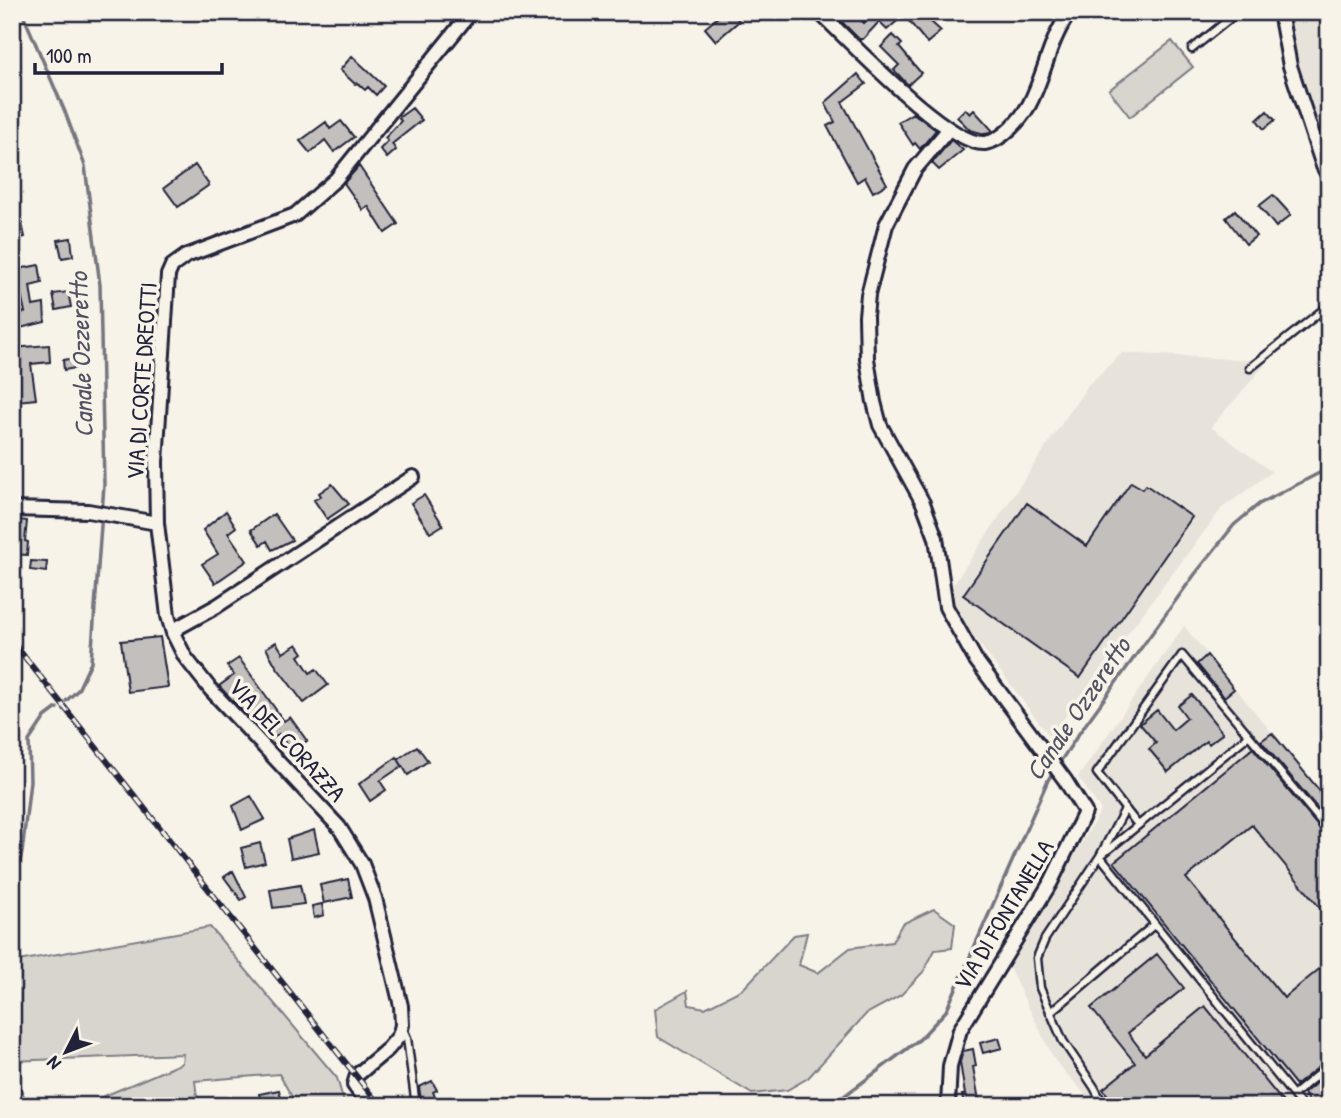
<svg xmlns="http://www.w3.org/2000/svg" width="1341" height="1118" font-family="'Patrick Hand',sans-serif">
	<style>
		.built { fill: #e7e3db }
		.green { fill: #d8d5cf; stroke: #7d7c85; stroke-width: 2 }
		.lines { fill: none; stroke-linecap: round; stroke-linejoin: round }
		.stream { stroke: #76747f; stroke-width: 3.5 }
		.building { fill: #c2bfbd; stroke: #22223b; stroke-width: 2 }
		.lane-casing { stroke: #22223b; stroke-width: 11 }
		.street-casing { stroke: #22223b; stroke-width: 18 }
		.lane { stroke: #f7f3e8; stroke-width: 6 }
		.street { stroke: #f7f3e8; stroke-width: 12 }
		.rail-casing { stroke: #22223b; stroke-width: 6 }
		.rail { stroke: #f7f3e8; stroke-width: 3.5; stroke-dasharray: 10; stroke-linecap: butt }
		.labels { text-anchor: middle; stroke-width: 7; stroke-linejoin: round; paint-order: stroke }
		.street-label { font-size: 24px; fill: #22223b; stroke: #f7f3e8 }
		.water-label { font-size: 26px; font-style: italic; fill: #535263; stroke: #f7f3e8 }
	</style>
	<rect width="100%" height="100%" fill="#f7f3e8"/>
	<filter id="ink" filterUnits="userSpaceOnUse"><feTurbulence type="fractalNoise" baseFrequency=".0143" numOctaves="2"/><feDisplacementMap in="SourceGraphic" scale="14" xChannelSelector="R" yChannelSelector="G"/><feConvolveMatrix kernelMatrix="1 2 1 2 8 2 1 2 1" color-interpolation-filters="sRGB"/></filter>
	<g filter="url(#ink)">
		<!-- built -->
		<path class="built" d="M1288 12H1329V155L1299 70Z
			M1122 353 1249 360 1265 365 1211 427 1272 472 1222 508 1050 737 960 618 949 591 1088 385Z
			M1184 626 1329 802V1106H1096L1055 1061 1009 968 1101 810 1078 777Z"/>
		<!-- green -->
		<path class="green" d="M1172 41 1193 67 1130 117 1109 90Z
			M934 909 955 924 952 948 935 950 924 971 901 995 866 1014 808 1078 787 1090 752 1094 658 1037 655 1009 687 991 689 1005 705 1008 743 989 794 935 807 933 799 965 818 973 850 948 892 942 902 924Z
			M210 927 337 1078 345 1106H297L279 1074 195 1081 198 1106H81L182 1063 183 1054 12 1061V962Z
			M12 1066 28 1106H12Z"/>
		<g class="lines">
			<!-- stream -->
			<path class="stream" d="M22 12 65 112 85 166 100 285 104 485 91 662 78 690 66 701
				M12 888 22 853 30 781 29 741 45 717 57 708
				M831 1106 920 1039 946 1011 1048 780 1080 732 1195 574 1234 525 1259 504 1329 468"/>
		</g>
		<!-- building -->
		<path class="building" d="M724 12H732L739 21 716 41 705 28Z
			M832 12H853L864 23 872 15 869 12H920L941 31 927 43 904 15 887 30 879 22 863 39H859Z
			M893 35 902 44 899 47 921 73 908 85 894 70 899 65 881 47Z
			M352 56 384 86 376 95 368 87 365 90 357 83 355 84 340 70Z
			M858 74 866 84 842 102 887 184 873 192 865 177 857 182 827 126 835 122 825 103Z
			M412 108 422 120 392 144 396 150 387 158 380 149 388 141 385 138 401 121 399 118 401 116Z
			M965 109 970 114 974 110 993 131 985 134 970 130 957 117Z
			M1267 111 1275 120 1264 129 1257 120Z
			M913 113 936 130 920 149 915 143 913 145 898 122Z
			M341 121 354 137 334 152 325 140 310 153 300 141 326 122 330 129Z
			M951 140 963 150 939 170 932 163Z
			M195 165 209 185 178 207 164 188Z
			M359 166 398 224 385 233 368 206 363 210 344 183Z
			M1273 195 1291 215 1276 227 1259 206Z
			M1235 210 1256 236 1246 244 1226 218Z
			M21 219 25 237 12 240V220Z
			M71 238 73 256 62 258 58 240Z
			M39 265 42 283 30 286 33 306 44 304 45 322 12 330V299H19L20 313 25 312 18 280H15L13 270Z
			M68 292 71 307 56 310 53 294Z
			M49 345 50 362 31 364 36 399 17 401 16 390 12 391V348Z
			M75 358 76 368 64 370 63 360Z
			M1131 482 1143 489 1146 485 1192 517 1080 678 963 595 1027 503 1087 546Z
			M332 484 349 504 327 519 314 500 321 496 319 493Z
			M424 495 443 525 430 533 411 503Z
			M226 511 236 527 228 533 247 561 215 583 202 564 218 554 203 530Z
			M274 514 292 540 272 550 267 541 261 545 251 530Z
			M12 519 27 521 25 541 28 542 27 555 12 554Z
			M31 561 47 562 46 572 30 570Z
			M160 637 168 687 128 692 121 641Z
			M276 642 283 653 297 644 303 653 299 656 310 673 316 669 328 685 304 703 276 666 266 648Z
			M1207 655 1234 689 1224 697 1197 664Z
			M239 658 284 721 290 717 307 741 291 751 279 734 272 739 268 733 266 736 219 686 234 675 227 666Z
			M1192 695 1223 733 1209 744 1206 741 1168 772 1149 749 1156 743 1140 724 1157 710 1173 730 1187 718 1178 706Z
			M1272 733 1329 802V822L1261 741Z
			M417 746 428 761 408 775 398 759Z
			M1253 748 1325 835 1329 837V919L1252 825 1186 878 1284 998 1329 961V1059L1296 1085 1114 862Z
			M397 757 402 766 380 781 386 790 370 801 359 784Z
			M251 796 265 819 242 830 233 806Z
			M314 830 319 852 291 858 287 839Z
			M260 843 265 862 246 867 241 848Z
			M233 871 246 897 241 900 224 877Z
			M348 879 352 897 324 903 320 885Z
			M300 885 304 904 273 908 270 890Z
			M322 904 324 915 314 918 312 906Z
			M1157 954 1184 988 1128 1033 1145 1055 1205 1006 1286 1106H1116L1103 1089 1135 1063 1091 1008Z
			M999 1038 1002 1048 983 1053 980 1043Z
			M973 1049 976 1066 973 1067 980 1106H964L962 1095H965L960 1062 963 1051Z
			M1329 1073V1106H1311L1304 1093Z
			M432 1081 437 1090 433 1092 439 1106H422L419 1087Z
			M279 1090 283 1106H262L259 1094Z"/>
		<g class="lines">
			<!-- lane casing -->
			<g class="lane-casing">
				<path id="lane" d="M1192 49 1238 12
					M1250 368 1329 305
					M1138 825 1097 773 1182 655 1329 831
					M1104 853 1248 736
					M1100 856 1302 1106
					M1050 1013 1155 924
					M403 1029 407 1038 416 1106
					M1293 1095 1329 1065
					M1104 1106 1094 1087 1063 1041 1040 988 1037 958 1045 939 1100 856 1125 809"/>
			</g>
			<!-- street casing -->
			<g class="street-casing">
				<path id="street" d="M819 12C849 40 948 146 985 143 1002 141 1021 119 1029 105 1045 75 1049 40 1070 12
					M1280 12 1290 66 1323 166 1329 177
					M948 130 915 169 886 225 868 295 866 316 867 359 874 402 880 425 923 503 936 538 946 607 975 659 1065 780 1085 812 1051 882 960 1030 950 1066 948 1106
					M12 509 88 511 157 523
					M173 633 179 627 217 606 413 477
					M369 1106 354 1085 357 1075 388 1049 399 1036 402 1025 401 1006 375 898 362 864 339 827 211 690 185 657 173 633 168 616 157 523 156 462 168 275 172 266 186 256 295 215 336 179 471 12"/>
			</g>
			<!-- lane -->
			<use href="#lane" class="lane"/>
			<!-- street -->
			<use href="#street" class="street"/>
			<!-- rail casing -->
			<g class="rail-casing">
				<path id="rail" d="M12 641 380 1106"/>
			</g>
			<!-- rail -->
			<use href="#rail" class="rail"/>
		</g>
	</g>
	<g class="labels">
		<!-- street labels -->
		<g class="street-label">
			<text transform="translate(142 381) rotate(-86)" y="8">VIA DI CORTE DREOTTI</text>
			<text transform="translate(287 740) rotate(47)" y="8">VIA DEL CORAZZA</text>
			<text transform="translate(1004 915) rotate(-59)" y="8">VIA DI FONTANELLA</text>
		</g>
		<!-- water labels -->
		<g class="water-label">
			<text transform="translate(81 355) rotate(-92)" y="9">Canale Ozzeretto</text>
			<text transform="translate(1078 709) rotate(-56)" y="9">Canale Ozzeretto</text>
		</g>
	</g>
	<!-- margin -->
	<rect width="1341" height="1118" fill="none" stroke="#f7f3e8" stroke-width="42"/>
	<rect x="21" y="21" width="1299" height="1076" fill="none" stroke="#22223b" stroke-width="2.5" filter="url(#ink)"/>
	<!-- north arrow -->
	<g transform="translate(66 1052) rotate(228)" stroke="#f7f3e8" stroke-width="5" paint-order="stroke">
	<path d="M0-5L12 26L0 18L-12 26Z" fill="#22223b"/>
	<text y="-10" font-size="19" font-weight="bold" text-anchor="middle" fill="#22223b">N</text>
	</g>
	<!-- scale -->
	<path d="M35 63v10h187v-10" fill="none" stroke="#22223b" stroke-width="3.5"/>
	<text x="46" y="63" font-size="21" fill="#22223b" stroke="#f7f3e8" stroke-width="5" paint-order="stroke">100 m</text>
</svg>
